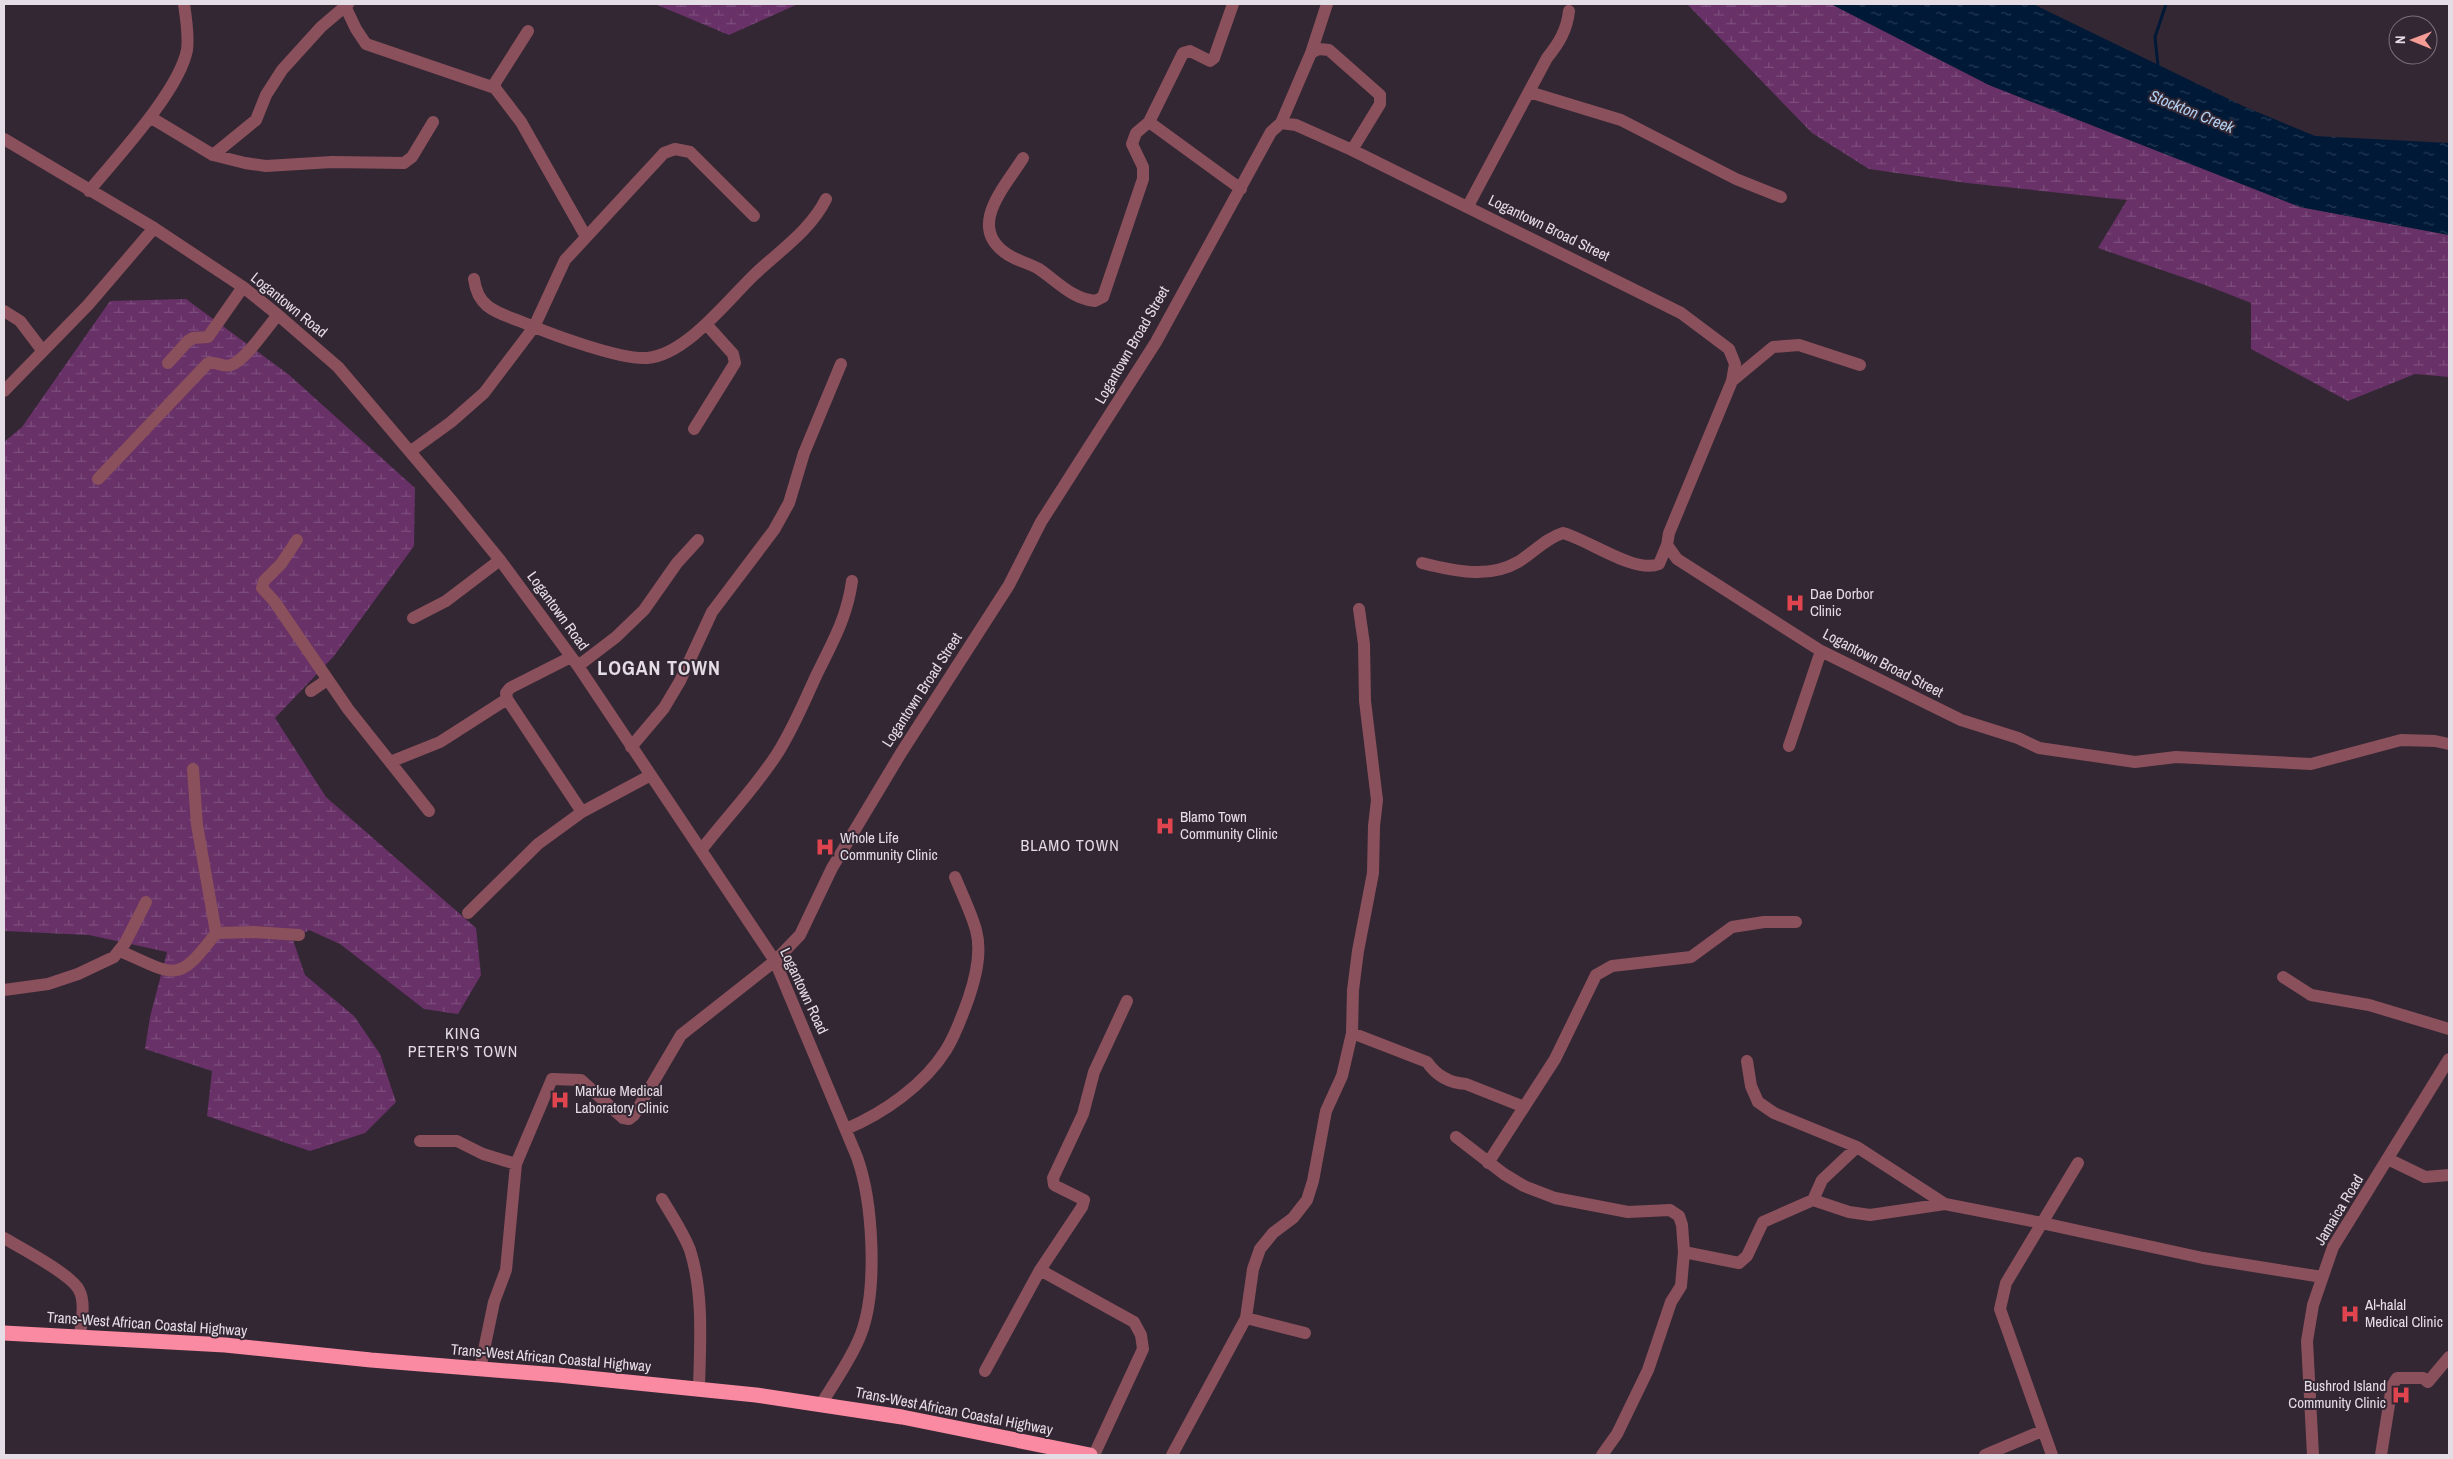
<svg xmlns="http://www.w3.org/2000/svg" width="2453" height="1459" font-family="'Archivo Narrow',sans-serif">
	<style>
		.wetland { fill: url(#wetland-marsh) }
		.water { fill: url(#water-ripples) }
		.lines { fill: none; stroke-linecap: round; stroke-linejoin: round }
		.stream { stroke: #001937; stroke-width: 3 }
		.minor { stroke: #8a505c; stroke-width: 12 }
		.highway { stroke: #fa89a2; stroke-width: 15 }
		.labels { text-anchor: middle; stroke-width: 4; stroke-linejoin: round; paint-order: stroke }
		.street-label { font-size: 15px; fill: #e5dde5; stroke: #332733 }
		.poi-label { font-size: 15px; fill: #e5dde5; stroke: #332733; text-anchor: start }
		.water-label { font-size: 16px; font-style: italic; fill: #b1cff1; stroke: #332733 }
		.neighbourhood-label { font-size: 16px; letter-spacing: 1px; fill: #e5dde5; stroke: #332733 }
		.district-label { font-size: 20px; font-weight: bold; letter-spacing: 1px; fill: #e5dde5; stroke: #332733 }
	</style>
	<defs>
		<pattern id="wetland-marsh" width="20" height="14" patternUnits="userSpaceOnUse" patternTransform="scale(1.25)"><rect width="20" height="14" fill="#683167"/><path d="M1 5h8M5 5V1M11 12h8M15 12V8" fill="none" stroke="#7d4e7d"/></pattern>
		<pattern id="water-ripples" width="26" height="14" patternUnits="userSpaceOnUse" patternTransform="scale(1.25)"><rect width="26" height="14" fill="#001937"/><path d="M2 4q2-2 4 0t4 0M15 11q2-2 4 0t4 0" fill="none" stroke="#253a54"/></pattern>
	</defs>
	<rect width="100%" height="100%" fill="#332733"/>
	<!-- wetland -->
	<path class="wetland" d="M655 4H798L729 35Z
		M1687 4H1831L1989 85 2300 207 2449 235V377L2415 374 2348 401 2251 349V303L2208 286 2098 248 2127 200 1967 183 1869 169 1812 133Z
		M186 299 288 374 415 488 414 546 334 656 275 718 326 797 476 928 481 975 458 1014 424 1009 340 944 309 930 293 940 305 975 354 1016 380 1054 396 1102 365 1133 310 1151 207 1116 212 1071 145 1049 150 1017 167 952 89 935 4 931V442L22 427 110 301Z"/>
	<!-- water -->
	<path class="water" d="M1831 4H2033L2243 106 2315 136 2449 143V235L2300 207 1989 85Z"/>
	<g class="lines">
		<!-- stream -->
		<path class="stream" d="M2158 66 2155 37 2166 4"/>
		<!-- minor -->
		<path class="minor" d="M1233 4 1214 58 1210 61 1190 51 1183 53 1149 122 1241 189
			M345 6 356 29 366 44 495 88
			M528 31 495 83V88L521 122 585 235
			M1311 53 1319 49 1329 50 1380 95V104L1352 150
			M1529 92 1621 120 1736 179 1781 197
			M150 117 213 155 245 163 266 166 332 162 404 163 412 157 433 122
			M1281 123 1311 53 1327 4
			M4 139 154 228 243 287 278 315 338 367 451 500 500 560 578 666 775 961 857 1157C873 1202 878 1289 861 1334 852 1358 835 1381 822 1403
			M213 155 256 120 266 95 282 70 321 27 348 4
			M1023 158C1005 187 966 227 1007 254 1017 261 1029 263 1039 269 1058 282 1071 298 1095 301L1103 297 1143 179V167L1132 144 1136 133 1149 122
			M89 191C117 157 179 91 187 50 189 35 186 18 184 4
			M1468 206 1547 58C1559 43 1567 30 1569 11
			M474 279C478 311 501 313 527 324 553 335 621 360 647 358 686 355 727 301 754 275 779 251 810 231 826 199
			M4 311 20 321 42 350
			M168 363 188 341 193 338 208 337 243 287
			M1732 381 1773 347 1799 345 1860 365
			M4 391 88 305 154 228
			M694 429 735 363 733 354 706 324
			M411 451 451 422 484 393 534 327 565 260 664 153 675 149 690 152 754 216
			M98 479 208 363C216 361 224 368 231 365 246 360 267 327 278 315
			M297 540 281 564 264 581 262 588 274 601 348 709 429 811
			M1422 563C1453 571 1489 579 1518 562 1533 553 1546 538 1563 533 1589 540 1635 574 1659 564L1667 545
			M413 618 446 601 500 560
			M571 657 510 688 506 693 507 699 582 812
			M578 666 616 637 644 610 677 563 698 540
			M311 691 327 680
			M1789 746 1821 651
			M631 747 664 708 680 681 712 612 774 530 789 503 804 453 841 364
			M390 762 440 742 507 699
			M702 849C726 818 755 788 777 754 793 729 804 702 816 676 832 643 847 618 852 581
			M468 913 538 844 582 812 651 775
			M216 933 253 932 299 935
			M120 951C175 975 177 985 216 933L197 825 193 769
			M2283 977 2311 995 2369 1005 2449 1029
			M4 990 48 984 78 974 114 957 125 943 146 902
			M1352 1033 1427 1062C1436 1075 1449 1083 1466 1084L1524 1107
			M1747 1061 1751 1086 1758 1102 1774 1113 1857 1147 1945 1204 2042 1223 2203 1258 2322 1277
			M846 1129C884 1113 924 1085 946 1050 956 1034 963 1014 969 997 976 976 982 952 976 930 971 912 962 894 955 877
			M1456 1137 1504 1174 1524 1186 1555 1198 1628 1212 1670 1210 1679 1216 1682 1225 1684 1252 1681 1286 1671 1302 1648 1370 1617 1434 1602 1455
			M420 1141H457L483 1154 516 1164
			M2388 1159 2425 1177 2449 1175
			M1488 1163 1555 1059 1596 975 1612 966 1691 957 1732 927 1764 922H1796
			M662 1199C672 1216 683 1232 690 1250 704 1294 700 1344 699 1389
			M1813 1200 1849 1212 1870 1215 1945 1204
			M4 1238C21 1248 71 1274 79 1290 86 1303 81 1323 80 1336
			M1684 1252 1739 1263 1747 1256 1763 1222 1813 1200 1822 1180 1857 1147
			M1040 1270 1134 1322 1141 1335 1143 1349 1094 1455
			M1246 1318 1305 1333
			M480 1369 494 1302 506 1270 516 1164 552 1079 581 1080 623 1118 629 1119 634 1115 681 1035 775 961 800 935 832 868 901 753 1009 585 1041 522 1156 342 1271 132 1281 123 1296 125 1352 150 1681 313 1729 349 1735 364 1732 381 1669 533 1667 545 1677 559 1821 651 1961 720 2018 738 2039 748 2135 762 2176 757 2311 764 2401 740 2435 741 2449 744
			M985 1371 1040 1270 1082 1207 1084 1200 1054 1185 1053 1178 1083 1114 1094 1072 1127 1001
			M1172 1455 1246 1318 1253 1269 1260 1249 1273 1233 1293 1218 1307 1200 1313 1181 1326 1111 1342 1076 1352 1033 1353 990 1358 951 1373 873 1374 826 1377 800 1365 701 1364 644 1359 609
			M1985 1455 2042 1431
			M2052 1455 2000 1309 2006 1283 2078 1163
			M2313 1455 2307 1341 2313 1305 2333 1247 2449 1059
			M2381 1455 2392 1386 2397 1378H2423L2428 1382 2449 1357"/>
		<!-- highway -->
		<path class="highway" d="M4 1333 225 1345 371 1360 558 1375 756 1395 902 1417 1090 1455"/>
	</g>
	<!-- icons -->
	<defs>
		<g id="hospital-bare" transform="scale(1.5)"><path d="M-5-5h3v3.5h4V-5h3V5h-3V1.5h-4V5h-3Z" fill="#e0444e" stroke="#332733" stroke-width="2.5" paint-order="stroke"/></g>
	</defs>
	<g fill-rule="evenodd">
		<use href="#hospital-bare" x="1795" y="603"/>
		<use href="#hospital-bare" x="1165" y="826"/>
		<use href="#hospital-bare" x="825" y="847"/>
		<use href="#hospital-bare" x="560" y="1100"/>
		<use href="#hospital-bare" x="2350" y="1314"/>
		<use href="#hospital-bare" x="2401" y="1395"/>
	</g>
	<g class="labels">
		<!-- street labels -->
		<g class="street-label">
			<text transform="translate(1549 228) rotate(26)" y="5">Logantown Broad Street</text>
			<text transform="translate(289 305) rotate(39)" y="5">Logantown Road</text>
			<text transform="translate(1132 345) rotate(-60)" y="5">Logantown Broad Street</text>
			<text transform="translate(558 611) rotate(54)" y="5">Logantown Road</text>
			<text transform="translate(1883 663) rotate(27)" y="5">Logantown Broad Street</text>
			<text transform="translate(922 690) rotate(-57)" y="5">Logantown Broad Street</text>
			<text transform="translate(804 991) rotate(65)" y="5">Logantown Road</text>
			<text transform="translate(2339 1210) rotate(-59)" y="5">Jamaica Road</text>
			<text transform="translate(147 1324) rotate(4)" y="5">Trans-West African Coastal Highway</text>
			<text transform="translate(551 1358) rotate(5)" y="5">Trans-West African Coastal Highway</text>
			<text transform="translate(954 1411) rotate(11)" y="5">Trans-West African Coastal Highway</text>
		</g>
		<!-- poi labels -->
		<g class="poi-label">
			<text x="1810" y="599">Dae Dorbor<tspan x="1810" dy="17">Clinic</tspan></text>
			<text x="1180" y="822">Blamo Town<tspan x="1180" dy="17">Community Clinic</tspan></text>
			<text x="840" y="843">Whole Life<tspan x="840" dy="17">Community Clinic</tspan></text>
			<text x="575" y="1096">Markue Medical<tspan x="575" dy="17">Laboratory Clinic</tspan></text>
			<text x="2365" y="1310">Al-halal<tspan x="2365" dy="17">Medical Clinic</tspan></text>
			<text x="2386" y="1391" text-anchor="end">Bushrod Island<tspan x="2386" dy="17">Community Clinic</tspan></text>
		</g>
		<!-- water labels -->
		<g class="water-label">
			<text transform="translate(2192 111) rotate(22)" y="6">Stockton Creek</text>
		</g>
		<!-- neighbourhood labels -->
		<g class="neighbourhood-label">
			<text x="1070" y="851">BLAMO TOWN</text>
			<text x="463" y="1039">KING<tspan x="463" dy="18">PETER'S TOWN</tspan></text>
		</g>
		<!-- district labels -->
		<g class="district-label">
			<text x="659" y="675">LOGAN TOWN</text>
		</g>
	</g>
	<!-- border -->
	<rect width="2453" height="1459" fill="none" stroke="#e5dde5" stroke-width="10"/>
	<!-- north arrow -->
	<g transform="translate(2413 40) rotate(271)"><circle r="24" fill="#332733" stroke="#7a707a"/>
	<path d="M0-4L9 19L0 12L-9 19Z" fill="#f59c96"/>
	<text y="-8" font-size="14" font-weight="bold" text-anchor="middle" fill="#e5dde5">N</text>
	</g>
</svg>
